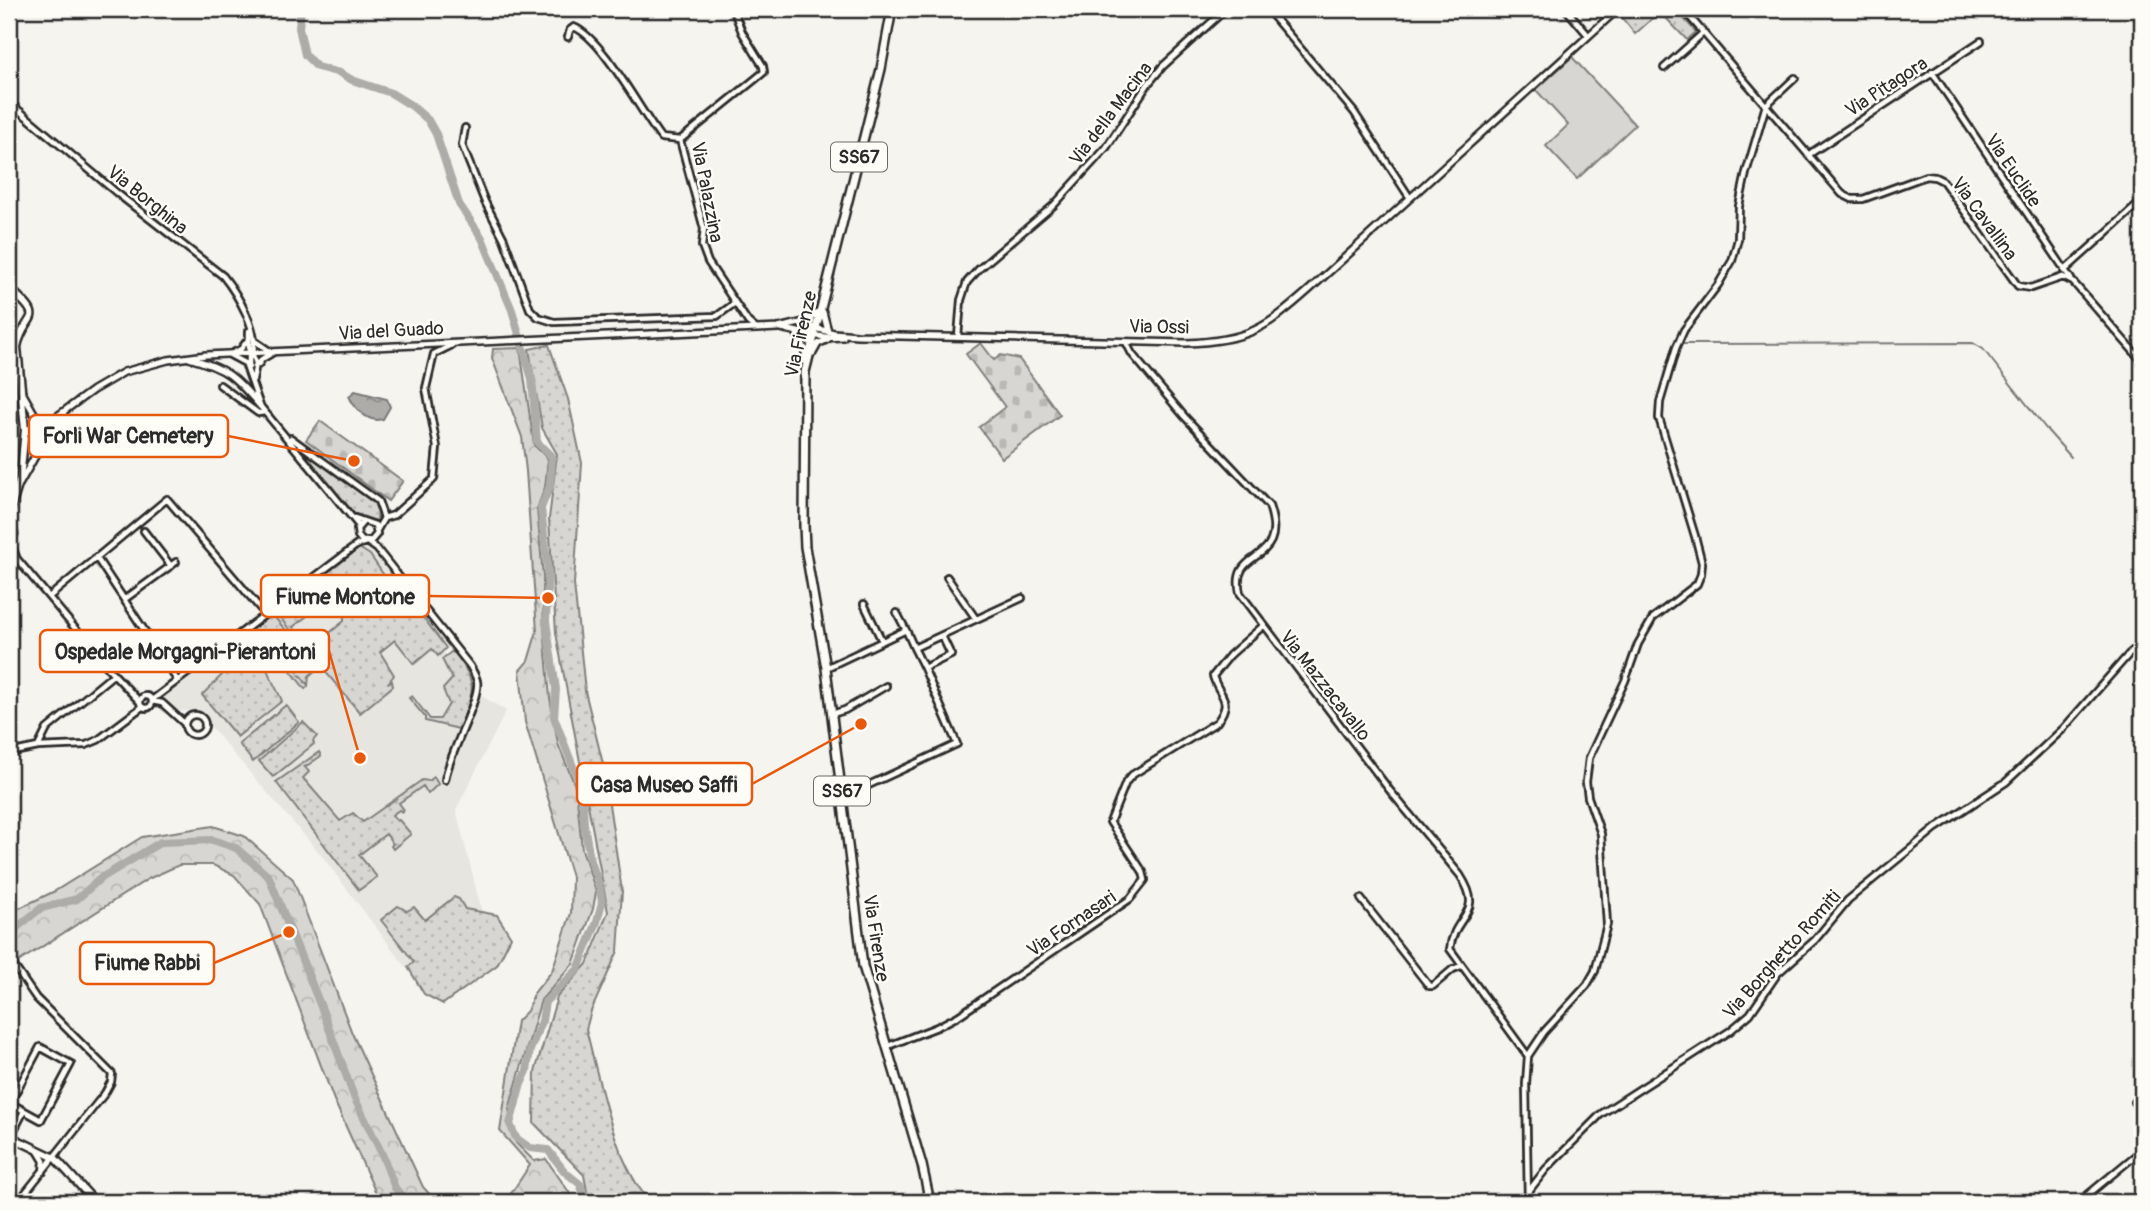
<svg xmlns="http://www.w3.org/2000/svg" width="2151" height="1211" font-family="Pangolin,sans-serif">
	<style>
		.built { fill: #e6e5e0 }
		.grass { fill: url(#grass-dots); stroke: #81807e; stroke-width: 2 }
		.forest { fill: url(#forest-crowns); stroke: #81807e; stroke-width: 2 }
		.cemetery { fill: url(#cemetery-stones); stroke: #81807e; stroke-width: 2 }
		.pitch { fill: #d7d6d2; stroke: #81807e; stroke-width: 2 }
		.water { fill: url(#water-ripples); stroke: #797877; stroke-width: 2 }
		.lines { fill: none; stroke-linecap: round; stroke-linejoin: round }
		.stream { stroke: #797877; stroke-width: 2 }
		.river { stroke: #adaca9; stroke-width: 8 }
		.minor-casing { stroke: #2b2b2b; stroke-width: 10 }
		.tertiary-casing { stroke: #2b2b2b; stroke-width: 10 }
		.secondary-casing { stroke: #2b2b2b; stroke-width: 11 }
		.primary-casing { stroke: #2b2b2b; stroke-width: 12 }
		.minor { stroke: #fdfcf7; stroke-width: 4.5 }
		.tertiary { stroke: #fdfcf7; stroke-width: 5 }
		.secondary { stroke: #fdfcf7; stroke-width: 6 }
		.primary { stroke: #fdfcf7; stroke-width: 7 }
		.labels { text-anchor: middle; stroke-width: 5; stroke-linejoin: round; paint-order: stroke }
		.shield { fill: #fdfcf7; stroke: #6a6a68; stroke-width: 2 }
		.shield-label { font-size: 18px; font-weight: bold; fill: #2b2b2b }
		.street-label { font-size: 19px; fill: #2b2b2b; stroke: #fdfcf7 }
		.leader { fill: none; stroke: #e8590c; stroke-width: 2.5 }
		.callout-dot { fill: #e8590c; stroke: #fdfcf7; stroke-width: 2.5 }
		.callout { fill: #fdfcf7; stroke: #e8590c; stroke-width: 2.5 }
		.callout-label { font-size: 21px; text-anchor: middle; font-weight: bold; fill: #2b2b2b }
	</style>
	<defs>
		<pattern id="grass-dots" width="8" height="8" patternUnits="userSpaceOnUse" patternTransform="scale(1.75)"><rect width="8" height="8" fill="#d7d6d2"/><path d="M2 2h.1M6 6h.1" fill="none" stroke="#b9b8b4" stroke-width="1.8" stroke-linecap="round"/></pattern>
		<pattern id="forest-crowns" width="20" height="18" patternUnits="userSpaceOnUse" patternTransform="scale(1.75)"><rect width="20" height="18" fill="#d7d6d2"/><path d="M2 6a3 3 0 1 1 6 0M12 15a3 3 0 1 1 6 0" fill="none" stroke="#b9b8b4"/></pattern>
		<pattern id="cemetery-stones" width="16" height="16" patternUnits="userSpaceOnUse" patternTransform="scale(1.75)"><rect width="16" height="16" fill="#d7d6d2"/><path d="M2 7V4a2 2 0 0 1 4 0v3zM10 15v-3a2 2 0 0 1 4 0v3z" fill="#b9b8b4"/></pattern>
		<pattern id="water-ripples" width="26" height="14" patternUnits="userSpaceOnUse" patternTransform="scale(1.75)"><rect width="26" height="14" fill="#adaca9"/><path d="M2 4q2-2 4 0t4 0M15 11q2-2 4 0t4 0" fill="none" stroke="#8d8c8a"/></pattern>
	</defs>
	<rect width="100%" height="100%" fill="#f5f4ef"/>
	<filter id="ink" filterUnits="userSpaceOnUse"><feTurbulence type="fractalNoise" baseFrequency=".0143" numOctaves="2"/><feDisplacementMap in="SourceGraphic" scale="14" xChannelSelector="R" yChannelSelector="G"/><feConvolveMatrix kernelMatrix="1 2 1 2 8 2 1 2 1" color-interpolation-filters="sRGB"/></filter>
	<g filter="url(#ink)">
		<!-- built -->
		<path class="built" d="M359 548 373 551 469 688 506 711 456 810 485 924 421 987 322 856 196 710 180 711 155 702Z"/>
		<!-- grass -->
		<path class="grass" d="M1626 9H1675L1696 32 1687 40 1666 18 1655 16 1635 34 1619 14Z
			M549 345 568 399 582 463 574 584 585 691 603 764 622 891 618 951 591 1011 586 1029C599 1078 615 1167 651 1202H589L584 1175 534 1123 535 1072 557 997 587 964 608 912 556 633 549 519 557 454 542 428 529 349Z
			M298 446 373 502 378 508 377 521 357 517Z
			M359 548 370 555 392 587 398 583 446 648 438 656 432 649 414 664 395 640 380 652 394 675 389 682 392 681 393 686 360 713 308 651 344 621V612L318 579Z
			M294 599 307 616 293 627 301 638 297 633 294 635 276 613Z
			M271 613 318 668 309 676 308 686 305 689 282 659 274 656 265 662C266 672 278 690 282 701L237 737 202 695 222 675 209 659Z
			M451 652 455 653C480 687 473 691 459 729L425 721V717L409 698 412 696 430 719H440L449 704 443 689 452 679 442 659Z
			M286 705 299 722 253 762 239 744Z
			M303 722 317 736 313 741 314 744 273 777 259 761Z
			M319 752 321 756 305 767 309 772 303 778 340 821 353 813 363 822 422 780 429 781 434 777 438 784 428 794 423 786 399 803 404 810 402 812 399 810 392 815 397 821 399 820 411 834 393 849 391 846 393 844 386 834 359 855 377 877 359 890 276 782Z
			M454 897 459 899 465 909 497 915 511 937 497 965 443 1004 424 994 408 967 414 962 381 920 398 906 407 911 414 907 425 920Z"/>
		<!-- forest -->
		<path class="forest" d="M520 348 534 445 548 459 545 487 537 509 543 577V617L550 698 558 744 576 788 582 849 596 892 593 909 573 964 541 1000 509 1109 516 1143 534 1161 546 1159 576 1202H500L508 1198 530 1165 500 1131 517 1021 527 1011 534 993 552 971 571 913 572 877 525 722 520 670 528 661 537 631 526 471 522 437 492 358 493 349Z
			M213 826 244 836 293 879 352 1033 423 1187 433 1198 456 1202H380L334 1100 260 904 234 875 213 865H179L148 879 18 962 9 947V913L55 891 142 837Z"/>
		<!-- cemetery -->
		<path class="cemetery" d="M981 343 994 360 1001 355 1019 359 1060 415 1002 458 979 427 1005 407 966 354Z
			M320 421 403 481 388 501 306 440Z"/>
		<!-- pitch -->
		<path class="pitch" d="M1572 57 1635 125 1577 179 1546 146 1568 125 1536 90Z"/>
		<!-- water -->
		<path class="water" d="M355 391 387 399 390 407 383 419 377 420C364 419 354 407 349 396Z"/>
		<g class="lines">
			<!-- stream -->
			<path class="stream" d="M1683 344 1973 343 1983 349 2047 430 2071 457
				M290 662 298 671
				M300 675 308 685"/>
			<!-- river -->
			<path class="river" d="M301 9 299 28 305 55 317 67 340 73 352 80 391 93 412 106 428 120 436 134 459 204 482 238 512 310 532 379 537 442 552 457 550 486 541 508 548 572 546 621 556 689 554 717 582 790 584 824 590 859 599 884 602 902 597 922 578 969 545 1002 542 1021 530 1050 527 1071 521 1084 510 1124 516 1138 530 1148 548 1150 565 1172 580 1184 586 1200 585 1202
				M9 934 41 908 77 899 101 878 161 842 213 840 236 848 269 877 323 1012 354 1097 382 1154 395 1188 407 1202"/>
			<!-- minor casing -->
			<g class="minor-casing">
				<path id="minor" d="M733 9 742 32 763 66 764 72 680 140 704 229 702 246 708 262 748 322 755 328
					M1267 9 1354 112 1410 198
					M1566 9 1588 35
					M1683 9 1842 194 1852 199H1863L1926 176 1935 177 1943 181 2018 286 2031 288 2063 277 2073 282 2142 361
					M568 37 570 30 574 27C603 39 640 111 661 138L680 140
					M1664 68 1703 33
					M1932 72 2071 279
					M9 102 118 194 223 276C236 292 261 333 252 353L256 363 253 380
					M465 128 462 145 485 202 504 239 530 309 538 317 554 322 717 316 735 303
					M1808 155 1981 41
					M2064 271 2142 201
					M958 337 961 300 967 282 979 269 1054 205 1106 148 1148 84 1163 66 1226 9
					M255 341 271 352
					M1126 342 1132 354 1184 416 1269 506C1290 567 1229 546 1240 593L1391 792 1460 875C1486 915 1454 913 1450 949L1528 1056
					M233 353 241 349 247 341
					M230 355 245 363 260 406 359 526
					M258 365 262 359 272 353
					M249 367V331
					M220 385 258 413 265 412
					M291 438 378 501 384 518 377 530
					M355 518 375 525 377 534 371 541H362L358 536 357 529 363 522
					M384 518 394 515 434 479 437 447 426 388 434 354 452 345
					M144 531 171 566
					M367 542 377 549 470 666C472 670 476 676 477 681 481 698 448 756 445 780
					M11 544 17 559 109 669 139 701
					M96 557 177 680
					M947 577 976 619
					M49 597 167 499 265 614
					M125 599 176 562
					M864 604 882 641
					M906 630 914 648 1022 598
					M914 648 924 668 951 655 942 636
					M826 668 906 630 897 613
					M140 702a6 6 0 1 1 12 0a6 6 0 1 1-12 0Z
					M152 700 357 545 366 542
					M152 701 162 703 185 724
					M832 714 845 710 886 686
					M185 725a10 10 0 1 1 20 0a10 10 0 1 1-20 0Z
					M38 747 47 729 114 674
					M9 753 38 747 86 745 98 740 142 707
					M843 797 957 744 924 668
					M1361 899 1429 986H1433L1453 969 1461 966
					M10 960 36 998 112 1074 111 1082 105 1093 18 1202
					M888 1046 937 1027 958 1016 1130 899 1145 880 1143 872 1110 822 1126 782 1132 775 1217 722C1234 699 1219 697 1213 676L1230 655 1263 626
					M40 1047 71 1064 41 1120 10 1103Z
					M2134 1102 2142 1095
					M11 1136 24 1111
					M38 1151 44 1161 43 1172
					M1528 1192 1546 1169 1601 1114 1730 1031 1750 1014 1778 973 1815 940 1848 900 1936 828 2006 782 2063 729 2129 654 2142 643
					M1528 1202 1526 1084 1528 1056 1544 1032 1587 985 1595 971 1607 924 1601 834 1588 797 1586 782 1589 758 1625 681 1638 644 1653 618 1697 584 1701 574 1702 563 1695 536 1659 418 1660 402 1676 348 1684 330 1718 285 1732 261 1738 239 1739 206 1746 173 1766 105 1795 78
					M2079 1202 2142 1150"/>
			</g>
			<!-- tertiary casing -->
			<g class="tertiary-casing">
				<path id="tertiary" d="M823 312 828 331
					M800 324 834 333 857 335 1186 343C1247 341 1265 329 1309 290L1618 9
					M781 328C803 333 821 339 843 337
					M797 334 805 349V362
					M813 353 818 344 828 339
					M189 358C228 369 234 376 260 406
					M23 394 35 415 45 419 53 418
					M25 430 52 420 93 390 124 372 168 360 206 355 778 328 809 321 819 311
					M25 430 37 436 47 433
					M20 483 43 442 64 415"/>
			</g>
			<!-- secondary casing -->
			<g class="secondary-casing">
				<path id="secondary" d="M9 279 10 289C49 323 24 312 17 347L25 430 20 479 10 511 11 524
					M9 546 14 534 10 522
					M9 1136 55 1158 95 1202"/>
			</g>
			<!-- primary casing -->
			<g class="primary-casing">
				<path id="primary" d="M892 9 881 69 805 372 804 526 805 547 826 668 863 966 922 1165 930 1202"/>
			</g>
			<!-- minor -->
			<use href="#minor" class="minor"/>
			<!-- tertiary -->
			<use href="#tertiary" class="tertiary"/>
			<!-- secondary -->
			<use href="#secondary" class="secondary"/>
			<!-- primary -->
			<use href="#primary" class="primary"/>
		</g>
	</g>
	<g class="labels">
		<!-- shield labels -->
		<g class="shield">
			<rect x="831" y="142.5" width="56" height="29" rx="5"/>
			<rect x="814" y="776.5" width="56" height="29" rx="5"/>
		</g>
		<g class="shield-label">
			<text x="859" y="163">SS67</text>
			<text x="842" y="797">SS67</text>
		</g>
		<!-- street labels -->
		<g class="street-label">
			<text transform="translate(1886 86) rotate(-33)" y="7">Via Pitagora</text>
			<text transform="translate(1110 113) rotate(-53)" y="7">Via della Macina</text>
			<text transform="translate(2014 170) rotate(56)" y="7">Via Euclide</text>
			<text transform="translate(708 192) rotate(79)" y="7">Via Palazzina</text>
			<text transform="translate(148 199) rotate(39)" y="7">Via Borghina</text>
			<text transform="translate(1985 218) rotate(54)" y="7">Via Cavallina</text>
			<text transform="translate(1159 326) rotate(1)" y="7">Via Ossi</text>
			<text transform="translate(391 330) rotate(-3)" y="7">Via del Guado</text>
			<text transform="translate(800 334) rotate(-77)" y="7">Via Firenze</text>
			<text transform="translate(1326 685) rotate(52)" y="7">Via Mazzacavallo</text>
			<text transform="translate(1071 923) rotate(-34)" y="7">Via Fornasari</text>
			<text transform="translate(877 938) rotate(81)" y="7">Via Firenze</text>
			<text transform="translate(1781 954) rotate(-48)" y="7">Via Borghetto Romiti</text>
		</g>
	</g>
	<!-- callouts -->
	<path class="leader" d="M354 461L228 436M548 598L429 596M360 758L329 651M861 724L752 784M289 932L214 963"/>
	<g class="callout-dot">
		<circle cx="354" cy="461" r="7"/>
		<circle cx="548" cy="598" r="7"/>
		<circle cx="360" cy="758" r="7"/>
		<circle cx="861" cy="724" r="7"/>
		<circle cx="289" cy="932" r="7"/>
	</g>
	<g class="callout">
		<rect x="29" y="415" width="199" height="42" rx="7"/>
		<rect x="261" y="575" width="168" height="42" rx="7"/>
		<rect x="40" y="630" width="289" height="42" rx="7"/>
		<rect x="577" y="763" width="175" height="42" rx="7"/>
		<rect x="80" y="942" width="134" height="42" rx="7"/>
	</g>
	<g class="callout-label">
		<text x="128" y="443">Forli War Cemetery</text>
		<text x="345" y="604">Fiume Montone</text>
		<text x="185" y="659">Ospedale Morgagni-Pierantoni</text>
		<text x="664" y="792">Casa Museo Saffi</text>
		<text x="147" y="970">Fiume Rabbi</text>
	</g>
	<!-- margin -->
	<rect width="2151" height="1211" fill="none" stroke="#fdfcf7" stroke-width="35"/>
	<rect x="18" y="18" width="2116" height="1176" fill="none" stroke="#2b2b2b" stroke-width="2.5" filter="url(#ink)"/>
</svg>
